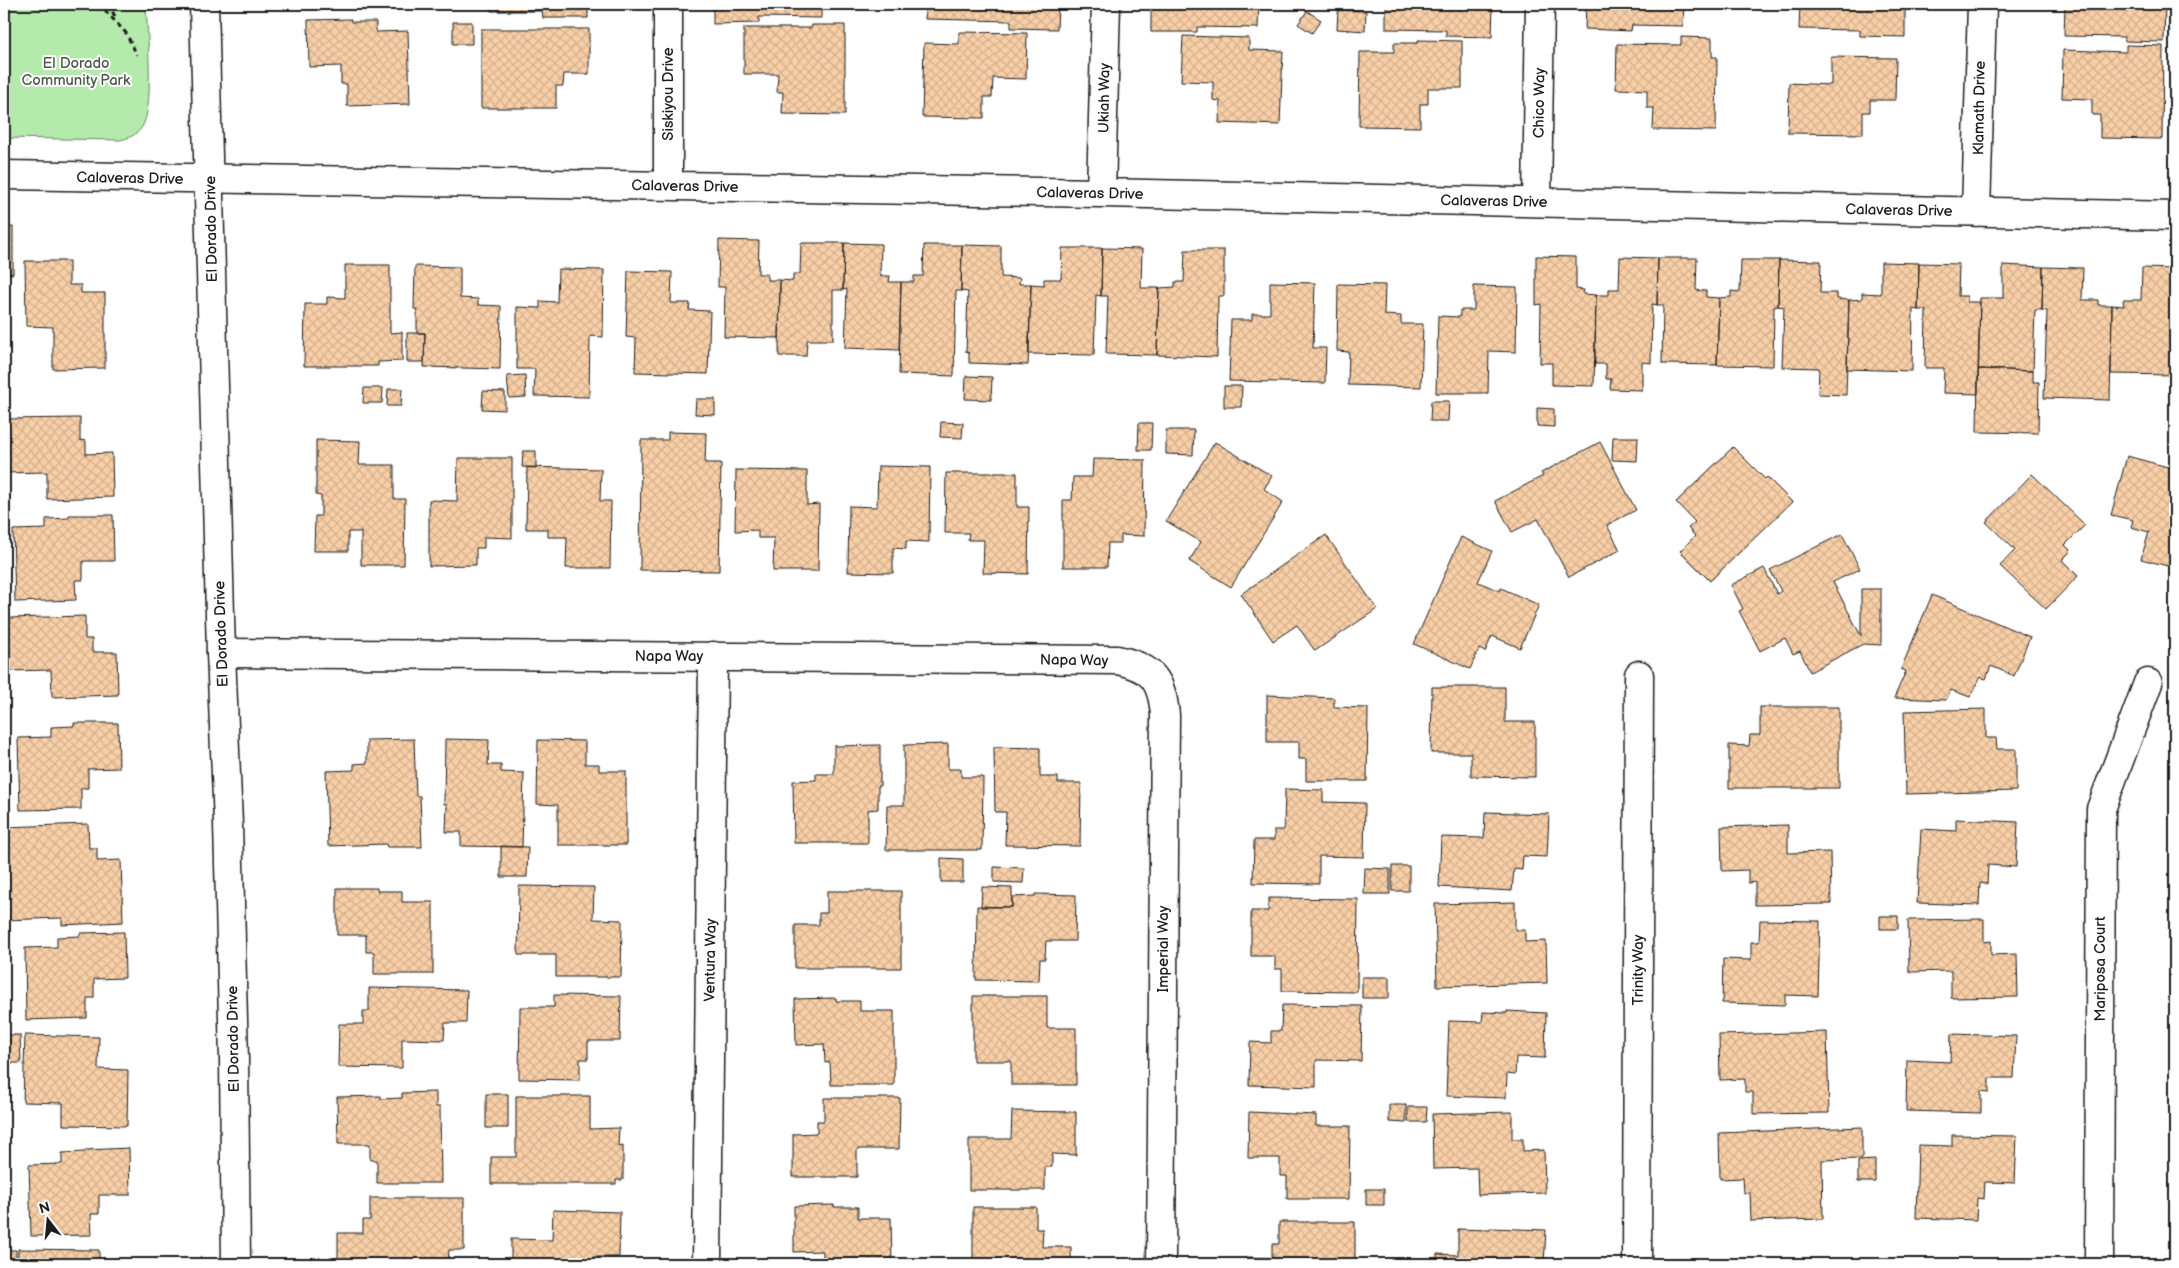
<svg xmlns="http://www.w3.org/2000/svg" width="2179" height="1268" font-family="'Balsamiq Sans',sans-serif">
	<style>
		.park { fill: #b4eaac; stroke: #688364 }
		.building { fill: url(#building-cross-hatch); stroke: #1c1c1c }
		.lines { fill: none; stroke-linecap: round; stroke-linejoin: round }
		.minor-casing { stroke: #1c1c1c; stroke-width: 31 }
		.tertiary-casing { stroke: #1c1c1c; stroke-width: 31 }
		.path { stroke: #1c1c1c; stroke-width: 3; stroke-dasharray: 5 4; stroke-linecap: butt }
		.minor { stroke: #fff; stroke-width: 28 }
		.tertiary { stroke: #fff; stroke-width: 28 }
		.labels { text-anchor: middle; stroke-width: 4; stroke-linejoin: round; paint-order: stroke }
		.park-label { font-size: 15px; fill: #4a5a47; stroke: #fff }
		.street-label { font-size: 15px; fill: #1c1c1c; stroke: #fff }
	</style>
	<defs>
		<pattern id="building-cross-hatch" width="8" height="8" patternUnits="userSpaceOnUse" patternTransform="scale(1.25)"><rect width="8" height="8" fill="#f8cfa7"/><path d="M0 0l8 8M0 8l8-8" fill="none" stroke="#d4b18f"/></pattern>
	</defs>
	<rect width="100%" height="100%" fill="#fff"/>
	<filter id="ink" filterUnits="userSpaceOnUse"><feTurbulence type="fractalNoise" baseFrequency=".02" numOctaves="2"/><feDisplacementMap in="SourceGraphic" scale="10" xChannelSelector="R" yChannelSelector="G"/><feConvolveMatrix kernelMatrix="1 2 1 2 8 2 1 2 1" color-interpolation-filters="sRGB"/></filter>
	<g filter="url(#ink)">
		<!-- park -->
		<path class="park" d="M4 4H146C147 31 154 100 144 123 140 133 131 138 120 140L4 138Z"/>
		<!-- building -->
		<path class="building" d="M491 4H588V18H543L542 11H491Z
			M713 4H821V18L759 17V23L713 24Z
			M926 4H1058L1057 29 1011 28V21L925 19Z
			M1151 4H1259L1258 28 1197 27V32H1151Z
			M1386 4H1493L1492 37 1446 36V30L1386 29Z
			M1586 4H1684L1683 26 1632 25 1631 31 1585 29Z
			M1800 4H1905V37L1860 36V30L1799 29Z
			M2065 4H2165L2164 42 2124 41V37L2064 36Z
			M1338 10 1366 11 1365 31 1337 29Z
			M1307 11 1321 20 1312 33 1298 24Z
			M351 19V22H376V32L408 31 410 104 347 106V84H341V66L309 67 308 20Z
			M453 22H472V44H453Z
			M812 25H845V115L782 114 783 92H777L778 74H744V28H811Z
			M481 29H589V74H564L563 86H556V108H481Z
			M959 32 1027 33 1026 79 993 78 992 97H984V118L922 117 924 43 959 44Z
			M1183 36 1249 38V50L1283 51 1280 125 1219 123 1220 101 1213 100V82L1181 81Z
			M1681 37 1712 38V57H1717L1716 131 1653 130 1654 108H1647V90L1616 89 1617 44 1681 45Z
			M1418 40 1462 41V88H1428V104H1420V127L1359 126 1360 52H1394V43H1418Z
			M2126 45 2163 46 2162 139 2100 138V115H2092V99L2062 98 2063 50 2126 52Z
			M1831 57 1896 58 1895 100H1870V112H1863V134L1788 133 1789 83 1831 85Z
			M4 227H13V274L7 273 6 334H4Z
			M719 240 759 241 758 274H767V280H780L779 338 724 337 725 287H718Z
			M801 243H844L843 290H833V340H807L806 356H779L780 280 793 281V274H800Z
			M844 243 881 244 880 276H890L889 282H901L899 350 845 348 847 289 843 290Z
			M924 245H962L961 291H956L954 376 899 374 901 282H914V276H923Z
			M962 245 1001 246V277L1020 278 1019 284H1031L1028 365 969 363V353L966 352 968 292 961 291Z
			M1062 248H1102L1101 296 1096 295 1094 355 1029 354 1031 284 1044 285V279H1061Z
			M1102 248 1142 249 1141 288H1159L1157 355 1106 354 1108 296H1101Z
			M1185 250H1224V296H1218L1217 357 1157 355 1159 288 1175 287V282H1184Z
			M1536 256 1576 257V289L1584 290 1583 294 1596 295 1594 386 1552 385V363H1540L1541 304 1536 305Z
			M1620 257 1658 258 1657 305 1652 304 1651 363 1642 362V390L1610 389 1611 379H1606V364H1595L1596 295H1609V289H1619Z
			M1658 258H1697L1696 290 1706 291V297L1719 298 1717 365 1662 364 1663 305H1657Z
			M1741 260H1779L1778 306 1774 307 1773 366 1717 365 1719 298 1731 297V291L1740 292Z
			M1779 260 1821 261 1820 293H1837V299L1849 300 1846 395 1818 394 1819 368 1782 367 1784 307 1778 306Z
			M25 261H69V285H81V293H105V368L53 369V327L26 326Z
			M1881 262 1919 263 1918 310 1913 309 1912 371 1847 369 1849 300 1862 299V293L1881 294Z
			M1919 263 1959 264 1958 296H1967V302H1980L1978 394 1943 393 1944 368H1925L1926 310H1918Z
			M345 265H390V333L402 332V361L378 362V366H304L305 304H327V297L345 298Z
			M2003 265 2043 267 2042 310H2035L2033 371 1978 369 1980 298H2003Z
			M415 266 460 267V298L478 299V305L501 306 500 369 424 367 425 333H417V309H414Z
			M2043 267 2083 268 2082 300H2098V305H2112L2110 400 2044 398 2047 311 2042 310Z
			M2142 268 2175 269V375L2111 374 2112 305 2124 306 2123 300H2141Z
			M558 269 604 270 603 337 590 336 589 397 534 396 535 369H517V307L540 308V301L557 302Z
			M628 271 672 272 671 303H690L689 310 710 311 708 374 635 372 636 338 626 337Z
			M1270 282 1315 283 1313 348H1326L1325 383 1229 381 1231 320H1252V314H1270Z
			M1338 284 1385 285 1384 315 1401 316V324H1423L1421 387 1348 385 1349 352 1337 351Z
			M1474 286 1517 287 1516 352 1489 351 1488 393H1436L1438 316 1460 317V310H1474Z
			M407 333H425L424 362H407Z
			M1978 369 2033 371V382H2039L2038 433 1977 432Z
			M525 375 526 397 509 398 507 376Z
			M966 376 992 377 991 400 965 399Z
			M1224 386H1242L1241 407H1224Z
			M364 388H383L382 403H363Z
			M388 389H402L401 406H387Z
			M483 391 505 392V410L482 409Z
			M696 399H715V415L695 414Z
			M1431 401H1449L1448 421H1430Z
			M1537 408 1554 409V427L1537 426Z
			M80 418V440L86 441V454L112 453 113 497 47 499V472L4 473V419Z
			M941 422 963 423 962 438 940 437Z
			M1139 423H1152L1151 450H1138Z
			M1166 430H1194L1193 455 1166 454Z
			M668 432 706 433 705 463H721L719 571 640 570 641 440H668Z
			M1613 437H1638L1637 461 1612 460Z
			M316 440 360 441 359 465H394V499H405L404 565H361V532H348V551H314L315 516H321V496L316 495Z
			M1215 442 1272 476 1264 489 1283 502 1231 587 1189 561 1201 542 1166 521Z
			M1600 442 1636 510 1607 525 1620 550 1569 577 1538 519 1512 532 1495 501 1543 476 1541 473Z
			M1733 447 1765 479 1767 477 1792 502 1710 581 1680 551 1695 536 1688 528 1695 522 1676 502Z
			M523 451H536V468L522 467Z
			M2127 456 2175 469V568L2141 559 2149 532 2131 527 2133 520 2111 515Z
			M458 458H512V538L484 537V548H476V565L429 566V500L457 501Z
			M1093 459 1145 460 1144 536 1121 535V543H1108L1107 567H1063V500H1072L1073 477H1092Z
			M878 466 930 467 929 542 906 541V549L893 548V573L848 572 849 506 877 507Z
			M527 467 601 469 600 501H611L610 568H566L567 537H548V529H526Z
			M736 470 807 471V505L819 504 818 571H773L774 538H758V530L735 531Z
			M946 473H1017V507H1029L1028 574 983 573 984 540H968L969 533H945Z
			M2032 474 2085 525 2065 545 2071 551 2062 560 2078 576 2046 609 2000 566 2015 550 1986 522Z
			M69 515H113L114 561H83V580H75L76 600 15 602 13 530 46 529V519L69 518Z
			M1842 534 1860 569 1833 582 1861 636V589H1881V645L1863 644 1810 672 1800 651 1793 654 1785 638 1760 651 1739 611 1743 609 1731 585 1764 568 1777 594 1781 591 1770 570Z
			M1326 535 1377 609 1315 651 1297 625 1273 641 1241 594Z
			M1461 537 1492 551 1478 582 1500 591 1501 588 1539 605 1520 648 1492 636 1485 652 1479 649 1470 669 1414 644Z
			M1932 595 2030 637 2014 676 1991 666 1986 679 1980 677 1970 697 1951 690 1946 700 1894 698 1906 671 1901 669Z
			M85 616V639H92V652H117L118 695 52 697 51 670 9 671 8 618Z
			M1432 687H1505V722H1535V777L1471 776V753H1431Z
			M1267 695 1334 698V707L1368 708 1367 781H1306V759H1299V742H1267Z
			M1760 707H1839V788H1729V745L1749 746 1750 735H1760Z
			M1986 709V738H1996L1997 749H2016V791L1906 794 1904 711Z
			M74 723H118L119 768 88 769V788H81V809L20 810 18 738 51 737V727L74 726Z
			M414 739 416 796H420L422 847H387L386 844 328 846 326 771 354 770V764L367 763V740Z
			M445 739 489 740 488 765H501V772L524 773 522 847 461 846V832H446L447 804H444Z
			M538 740 585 741V764H599V771H626V845H558V805L537 804Z
			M948 744V769H961V777H983L982 850H886L887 805H904V745Z
			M880 745V786H878V809L868 810V843H794L793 781 816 780V774H834V746Z
			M994 747 1040 748V777H1058V783H1081L1080 846 1005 845 1006 812H995Z
			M1285 789 1323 790V802L1365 803 1364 857 1319 856V884L1253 883 1254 840H1274V830H1284Z
			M1485 812 1549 814 1547 857 1523 856 1522 870 1514 869 1512 891 1439 887 1441 837 1484 838Z
			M1956 819 2018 822 2016 867 1988 865 1987 884 1980 883 1979 905 1917 903 1921 829 1956 831Z
			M88 824 89 848H97V861L121 860 123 922 62 925V918L4 920V827Z
			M1788 825V853L1830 852 1831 904 1755 905V882L1748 883V870L1722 871 1721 827Z
			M501 846 528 847 527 877H501Z
			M941 858 963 859V882H941Z
			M1392 866H1409V891H1392Z
			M994 867 1024 868 1023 883 994 882Z
			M1365 868 1390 869V894H1364Z
			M519 886 594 887 593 919 622 920 621 977H556V955H518Z
			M982 887 1012 888V907H981Z
			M337 888H377V891H402V902H433V974H374V952H366V935H337Z
			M827 891H901V968H795V925H819V913H827Z
			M1035 894 1076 895 1075 941H1046L1045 959H1040L1039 981 976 980 977 906 1012 907V897L1035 896Z
			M1269 898 1358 899 1357 992 1282 991V969H1275V956H1251V911H1268Z
			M1515 902V930H1525V942L1546 941 1547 983 1437 986 1435 904Z
			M1880 916H1898V929H1880Z
			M1984 919V942L1991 941V955L2017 954 2018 997 1951 998V971L1909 972 1908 920Z
			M1760 920 1820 921 1818 996 1785 995V1005L1722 1003 1723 959 1751 960V942H1759Z
			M124 932 125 978 94 979V998H87V1018L26 1020 25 948 57 947V937L80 936V933Z
			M1362 977H1389V998H1362Z
			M369 988 467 990 466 1023H445L444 1040 402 1039V1068L338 1067 339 1024H363V1011H369Z
			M554 995 621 996 620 1041H588V1059H580V1080L519 1079 520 1007H554Z
			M973 996H1047V1028H1076V1085H1011V1061H973Z
			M836 998V1001H860V1011H894V1085H831L830 1062 825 1063 824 1044 796 1045 795 999Z
			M1282 1005 1362 1006 1361 1061 1316 1060V1087L1249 1085 1250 1042 1271 1043V1031H1281Z
			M1507 1011 1546 1013 1545 1058 1516 1057 1515 1075 1507 1074 1506 1098 1446 1096 1449 1021 1482 1022 1483 1012 1507 1013Z
			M1827 1032 1829 1113 1753 1114V1092H1745V1079L1720 1080 1719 1035Z
			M1951 1034 2016 1036 2014 1078H1989V1092L1981 1091V1113L1906 1111 1907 1060 1950 1062Z
			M4 1035H20L21 1063H4Z
			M25 1035 99 1037 98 1069 128 1070 127 1126 63 1125V1103L23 1102Z
			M436 1092V1107H440L441 1183H377V1160H370V1144H338L337 1097 381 1096V1099L402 1098V1093Z
			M486 1094H508V1128H486Z
			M516 1096H590V1129L619 1128 618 1146 623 1145V1180H616V1184H491V1157H516Z
			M824 1098H900L899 1149H857V1177H793V1134L817 1133V1121H824Z
			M1389 1105H1406V1123L1389 1122Z
			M1408 1107H1427L1426 1122H1408Z
			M1012 1111 1076 1112V1155L1052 1154V1167H1045V1190H969V1139H1011Z
			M1249 1112 1316 1115V1126H1350L1349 1199H1287V1176H1280V1158H1248Z
			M1512 1112V1139H1523V1151L1544 1150 1545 1193 1478 1195 1477 1168 1433 1169 1432 1114Z
			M1862 1127V1159L1822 1160 1823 1219 1751 1221 1750 1193H1744L1743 1178 1720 1179 1719 1133Z
			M1952 1135 2017 1136 2015 1183 1985 1182 1984 1199 1977 1198 1976 1220 1916 1218 1918 1145 1952 1146Z
			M129 1148 130 1195H99V1214H91L92 1235 31 1236 29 1165 62 1164V1153L85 1152V1150Z
			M1875 1160V1182H1858V1161Z
			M1366 1189H1384V1205H1366Z
			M370 1198H464V1250H449L448 1264H338V1233H363V1220H370Z
			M834 1205V1207H858V1218H891L892 1264H823V1251L794 1252V1206Z
			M973 1207H1036V1229H1043L1042 1247H1071V1264H973Z
			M553 1210 620 1212 619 1257H594V1264H511V1239L552 1240Z
			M1279 1222H1355V1264H1247V1257L1272 1258V1244H1279Z
			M1490 1228 1546 1230 1544 1264H1437V1254L1458 1255V1229L1490 1230Z
			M18 1249 99 1250V1264H18Z
			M4 1250H16V1264H4Z"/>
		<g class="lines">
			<!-- minor casing -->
			<g class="minor-casing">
				<path id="minor" d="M4 175 1101 193 2175 216
					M668 185V4
					M1101 193 1106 4
					M1537 202 1540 4
					M1976 212 1982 4
					M221 653 1117 660C1152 667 1162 680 1165 715L1161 1264
					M707 1264 713 656
					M1637 1264 1639 675
					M2099 1264 2101 809 2148 683"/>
			</g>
			<!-- tertiary casing -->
			<g class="tertiary-casing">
				<path id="tertiary" d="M204 4 221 653 228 824 234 1059 236 1264"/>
			</g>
			<!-- path -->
			<path class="path" d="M99 4 126 33 137 55
				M108 4 116 18"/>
			<!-- minor -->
			<use href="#minor" class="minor"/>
			<!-- tertiary -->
			<use href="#tertiary" class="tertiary"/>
		</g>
	</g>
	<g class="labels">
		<!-- park labels -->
		<g class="park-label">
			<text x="76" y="68">El Dorado<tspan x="76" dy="17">Community Park</tspan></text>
		</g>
		<!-- street labels -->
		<g class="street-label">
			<text transform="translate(668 94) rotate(-90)" y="5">Siskiyou Drive</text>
			<text transform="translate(1104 98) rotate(-89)" y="5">Ukiah Way</text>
			<text transform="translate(1539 103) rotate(-89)" y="5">Chico Way</text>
			<text transform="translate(1979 108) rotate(-89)" y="5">Klamath Drive</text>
			<text transform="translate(130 178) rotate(1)" y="5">Calaveras Drive</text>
			<text transform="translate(685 186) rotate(1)" y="5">Calaveras Drive</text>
			<text transform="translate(1090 193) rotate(1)" y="5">Calaveras Drive</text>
			<text transform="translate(1494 201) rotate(1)" y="5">Calaveras Drive</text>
			<text transform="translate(1899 210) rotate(1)" y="5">Calaveras Drive</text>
			<text transform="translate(211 229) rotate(-91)" y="5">El Dorado Drive</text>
			<text transform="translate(221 634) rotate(-92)" y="5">El Dorado Drive</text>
			<text x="669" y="661">Napa Way</text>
			<text transform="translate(1074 660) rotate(1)" y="5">Napa Way</text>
			<text transform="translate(1163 949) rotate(-90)" y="5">Imperial Way</text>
			<text transform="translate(710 960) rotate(-89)" y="5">Ventura Way</text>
			<text transform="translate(2100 969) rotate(-90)" y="5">Mariposa Court</text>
			<text transform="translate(1638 970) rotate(-90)" y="5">Trinity Way</text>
			<text transform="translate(233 1039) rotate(-91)" y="5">El Dorado Drive</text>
		</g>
	</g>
	<!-- margin -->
	<rect width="2179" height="1268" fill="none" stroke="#fff" stroke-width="20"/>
	<rect x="10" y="10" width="2159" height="1248" fill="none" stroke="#1c1c1c" stroke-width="2" filter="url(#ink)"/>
	<!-- north arrow -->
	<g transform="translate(48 1220) rotate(344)" stroke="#ffffff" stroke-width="4" paint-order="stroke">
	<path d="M0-4L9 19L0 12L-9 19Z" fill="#1c1c1c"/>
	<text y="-8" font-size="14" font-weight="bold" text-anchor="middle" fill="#1c1c1c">N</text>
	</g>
</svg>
